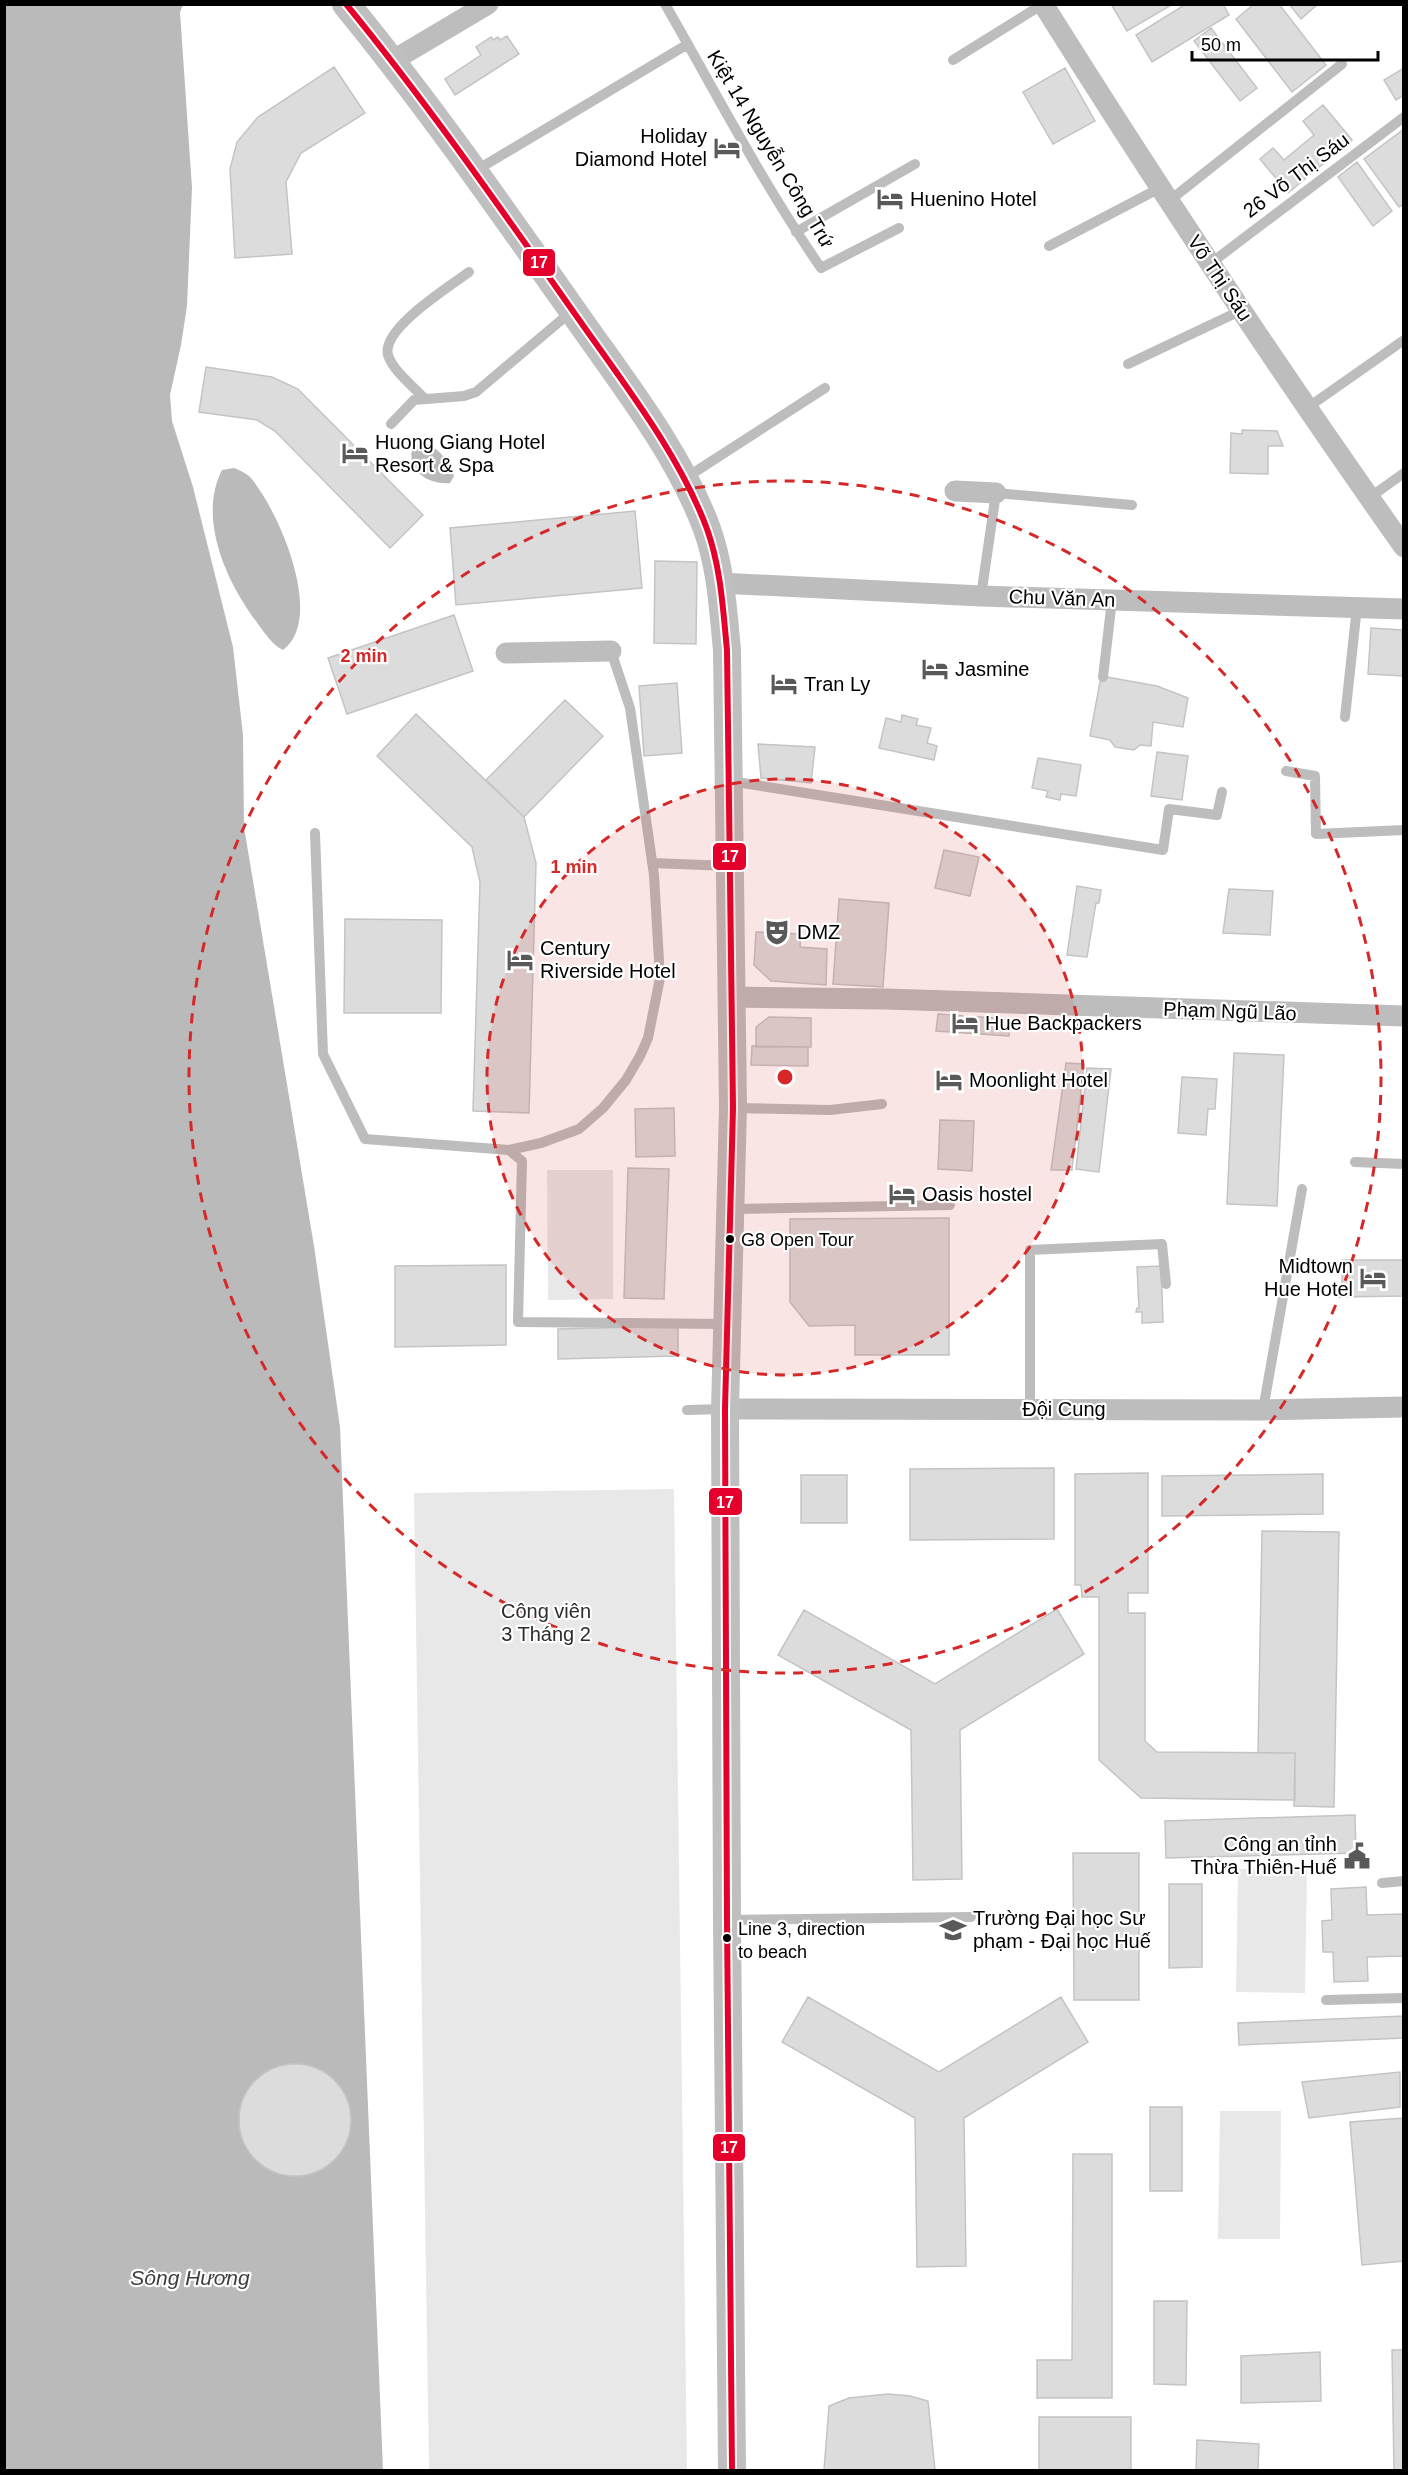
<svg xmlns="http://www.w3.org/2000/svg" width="1408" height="2475" font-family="Arial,sans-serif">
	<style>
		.green { fill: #e8e8e8 }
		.water { fill: #bababa }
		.building { fill: #dcdcdc; stroke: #c4c4c4; stroke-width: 1.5 }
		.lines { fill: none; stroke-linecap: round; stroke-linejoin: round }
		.service { stroke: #bdbdbd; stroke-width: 10 }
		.minor { stroke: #bdbdbd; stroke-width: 21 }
		.secondary { stroke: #bfbfbf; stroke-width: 28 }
		.bus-1-casing { stroke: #fff; stroke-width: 10 }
		.bus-1 { stroke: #e4002b; stroke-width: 6 }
		.ring { fill: none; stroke: #d62828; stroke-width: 3; stroke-dasharray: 10 8 }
		.bus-dot { fill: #000; stroke: #fff; stroke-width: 2 }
		.labels { text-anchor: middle; stroke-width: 4.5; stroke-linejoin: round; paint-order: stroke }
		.bus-label { font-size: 18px; fill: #000; stroke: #fff; text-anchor: start }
		.poi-label { font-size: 20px; fill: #000; stroke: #fff; text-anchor: start }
		.street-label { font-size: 20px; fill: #000; stroke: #fff }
		.park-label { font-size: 20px; fill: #2d2d2d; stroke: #fff }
		.water-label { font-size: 21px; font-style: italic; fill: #3e3e3e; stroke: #fff }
		.centre { fill: #d62828; stroke: #fff; stroke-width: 3 }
		.ring-label { font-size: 18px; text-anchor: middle; font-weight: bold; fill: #d62828; stroke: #fff; stroke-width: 4.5; stroke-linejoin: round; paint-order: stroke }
		.line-badge { stroke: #fff; stroke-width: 2 }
		.badge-label { font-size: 16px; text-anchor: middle; font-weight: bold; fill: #fff }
	</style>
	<rect width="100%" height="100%" fill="#fff"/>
	<!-- green -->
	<path class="green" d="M547 1170H613V1299L548 1300Z
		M674 1489 687 2470H429L414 1493Z
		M1238 1869H1307L1305 1993 1236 1992Z
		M1220 2111H1281L1280 2239H1218Z"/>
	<!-- water -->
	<path class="water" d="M5 4 183 5 180 12 192 188 187 306 181 345 170 395 172 421 193 487 233 647 243 735 244 827 314 1246 340 1427 383 2470H5Z
		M426 443C442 451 448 461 454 476L450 483C428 485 405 470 413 446Z
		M234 468C239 470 246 473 250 477 278 509 326 618 283 650 272 645 265 633 258 624 227 583 197 519 222 470Z"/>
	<!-- building -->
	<path class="building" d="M1111 4H1173L1127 31Z
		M1186 4H1223L1229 15 1152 62 1136 35Z
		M1254 4H1279L1326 65 1292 92 1236 19Z
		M1289 4H1318L1301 19Z
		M1211 28 1257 88 1240 101 1194 41Z
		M507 36 519 54 455 95 445 79 481 55 476 47 491 37 493 40 498 37 500 40Z
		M334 67 365 113 301 153 286 182 292 254 235 258 230 169 237 142 258 117Z
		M1065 68 1095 121 1053 144 1023 92Z
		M1404 68V95L1396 100 1384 80Z
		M1323 105 1352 140 1288 193 1260 159 1273 148 1284 160 1314 135 1303 121Z
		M1404 129V204L1399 207 1364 159Z
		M1357 162 1392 211 1373 226 1338 177Z
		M206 367 272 377 298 389 423 515 390 548 275 431 257 420 199 412Z
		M1242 430 1277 431 1283 446H1268V474L1230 473 1231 433 1242 434Z
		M635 511 642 588 456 605 450 528Z
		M655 561 697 562 696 644 654 643Z
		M454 615 473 671 347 714 328 658Z
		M1371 628 1402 630 1404 676 1368 674Z
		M1101 676 1157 686 1188 698 1183 727 1153 722 1151 746 1140 745 1134 750 1115 747 1110 740 1090 736Z
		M677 683 682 753 644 756 639 686Z
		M565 700 603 736 524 817 486 780Z
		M416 714 524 817 536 863 529 1113 473 1111 480 882 472 847 377 756Z
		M902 715 918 719 916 725 931 728 927 743 937 746 934 760 879 748 886 718 901 722Z
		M758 744 815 747 811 783 761 778Z
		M1157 752 1188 756 1182 800 1151 796Z
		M1038 758 1081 765 1076 796 1061 794 1060 800 1046 797 1048 791 1032 788Z
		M944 850 979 857 970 896 935 888Z
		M1077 886 1101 890 1099 903H1096L1087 957 1067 955Z
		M1229 889 1273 891 1270 935 1223 933Z
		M839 899 889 903 883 987 833 984Z
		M345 919 442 920 441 1013H344Z
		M756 932 801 934 800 947 827 949 826 985 771 981 754 965Z
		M938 1014 1010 1019 1009 1036 936 1031Z
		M769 1017 811 1018V1047H756V1027Z
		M752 1046 808 1047V1066L751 1065Z
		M1234 1053 1284 1055 1277 1206 1227 1204Z
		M1066 1063 1084 1064 1072 1170H1051Z
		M1087 1068 1111 1069 1099 1172 1076 1169Z
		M1182 1077 1217 1079 1215 1109H1208L1206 1135 1178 1133Z
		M674 1108 675 1156 636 1157 635 1109Z
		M940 1120 974 1121 972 1171 938 1169Z
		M628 1168 669 1169 664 1299 624 1298Z
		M949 1218V1355H855V1325L809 1326 790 1302V1219Z
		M1342 1260H1404V1296L1342 1297Z
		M506 1265V1345L395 1347V1266Z
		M1161 1266 1163 1322 1142 1323V1312H1136L1137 1308H1139L1137 1267Z
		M678 1326V1356L558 1359V1329Z
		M1054 1468V1539L910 1540V1469Z
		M1148 1473V1593H1128V1613H1145V1741L1157 1752 1295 1753V1800L1141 1798 1099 1760V1597H1082L1081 1585H1075V1474Z
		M1323 1474V1514L1162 1516V1476Z
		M801 1475H847V1523H801Z
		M1262 1531 1339 1532 1334 1807 1294 1806 1295 1753H1258Z
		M1057 1609 1084 1654 960 1730 962 1879 913 1880 911 1730 778 1655 804 1610 935 1684Z
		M1355 1815 1356 1853 1166 1858 1165 1821Z
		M1073 1853H1139V2000H1074Z
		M1169 1884H1202V1967L1169 1968Z
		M1366 1887 1367 1915 1404 1914V1956L1367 1957 1368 1981 1334 1982 1333 1952H1323L1322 1921 1332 1920 1331 1889Z
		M808 1997 939 2072 1061 1997 1088 2042 964 2118 966 2266 917 2267 915 2118 782 2042Z
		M1404 2016V2038L1239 2045 1238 2023Z
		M239 2120a56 56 0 1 1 112 0a56 56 0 1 1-112 0Z
		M1400 2072V2107L1309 2118 1302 2082Z
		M1150 2107H1182V2191H1150Z
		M1404 2118V2261L1362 2265 1350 2122Z
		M1073 2154H1112V2398H1037V2360H1072Z
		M1154 2301H1187L1186 2385 1154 2384Z
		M1392 2350H1404V2470H1394Z
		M1320 2352 1321 2401 1241 2403V2356Z
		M888 2394 910 2396 928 2401 935 2470H824L829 2406 849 2398Z
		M1039 2417H1131V2470H1039Z
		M1197 2440 1259 2444 1258 2470H1196Z"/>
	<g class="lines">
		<!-- service -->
		<path class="service" d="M665 4C716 93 763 184 821 268L899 228
			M953 60 1043 4
			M475 171 688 44
			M1169 201 1342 64
			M796 232 915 164
			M1049 246 1160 188
			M1211 263 1404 117
			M1128 364 1242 310
			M424 398C413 386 393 371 388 355 381 329 449 287 469 272
			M1307 408 1404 340
			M391 424 414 400 464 396 476 392 572 311
			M684 479 825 388
			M1369 498 1404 473
			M981 596 996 493 1132 505
			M1103 677 1112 600
			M1345 717 1357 607
			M1286 771 1315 776 1316 834 1404 830
			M730 781 1163 850 1169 809 1217 815 1222 792
			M315 833 323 1054 365 1139 509 1150 541 1143 579 1129 603 1108 626 1080 640 1056 648 1038 660 978 654 875 630 708 611 651
			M652 863 729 866
			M734 1108 830 1110 882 1104
			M509 1150 522 1161 518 1322 727 1324
			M1355 1162 1404 1164
			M732 1209 950 1205
			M1030 1409V1250L1162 1244 1166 1284
			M687 1410 724 1409
			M1263 1410 1302 1189
			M1382 1883 1404 1881
			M727 1920 971 1917
			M1326 2000 1404 1998"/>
		<!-- minor -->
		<path class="minor" d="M1043 4C1159 189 1279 370 1404 547
			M392 61 488 4
			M955 491 996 493
			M720 583 981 596 1404 609
			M506 653 611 651
			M732 997 886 999 1404 1016
			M725 1409 1263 1410 1404 1407"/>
		<!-- secondary -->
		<path class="secondary" d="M346 4C428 104 501 209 575 314 621 380 679 453 707 529 721 568 723 610 727 650L733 1108 725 1409 727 1920 732 2470"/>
		<!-- bus-1 casing -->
		<g class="bus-1-casing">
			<path id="bus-1" d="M346 4C428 104 501 209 575 314 621 380 679 453 707 529 721 568 723 610 727 650L733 1108 725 1409 727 1920 732 2470"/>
		</g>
		<!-- bus-1 -->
		<use href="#bus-1" class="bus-1"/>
	</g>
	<!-- distance rings -->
	<circle cx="785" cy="1077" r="298" fill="#d62828" fill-opacity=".12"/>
	<g class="ring">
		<circle cx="785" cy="1077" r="298"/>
		<circle cx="785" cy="1077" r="596"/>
	</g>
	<!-- icons -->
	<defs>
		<g id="hotel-bare" transform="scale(2.07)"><path d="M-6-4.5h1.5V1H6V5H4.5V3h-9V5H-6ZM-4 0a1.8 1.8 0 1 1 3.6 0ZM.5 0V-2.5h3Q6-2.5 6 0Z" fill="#595959" stroke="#fff" stroke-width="2.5" paint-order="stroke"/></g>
		<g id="theatre-bare" transform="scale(2.07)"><path d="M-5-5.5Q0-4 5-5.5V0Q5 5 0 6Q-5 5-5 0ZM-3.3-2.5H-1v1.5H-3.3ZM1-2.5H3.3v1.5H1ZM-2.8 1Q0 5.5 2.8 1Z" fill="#595959" stroke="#fff" stroke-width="2.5" paint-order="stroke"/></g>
		<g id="civic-bare" transform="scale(2.07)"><path d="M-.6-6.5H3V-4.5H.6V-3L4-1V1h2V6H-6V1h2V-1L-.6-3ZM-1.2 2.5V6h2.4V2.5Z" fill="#595959" stroke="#fff" stroke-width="2.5" paint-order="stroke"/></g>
		<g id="university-bare" transform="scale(2.07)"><path d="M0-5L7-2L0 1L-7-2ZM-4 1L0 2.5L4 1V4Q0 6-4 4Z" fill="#595959" stroke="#fff" stroke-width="2.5" paint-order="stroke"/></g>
	</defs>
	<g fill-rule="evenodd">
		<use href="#hotel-bare" x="727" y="148"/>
		<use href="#hotel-bare" x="890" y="199"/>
		<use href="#hotel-bare" x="355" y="453"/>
		<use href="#hotel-bare" x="935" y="669"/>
		<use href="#hotel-bare" x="784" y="684"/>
		<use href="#theatre-bare" x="777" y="932"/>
		<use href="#hotel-bare" x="520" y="960"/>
		<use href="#hotel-bare" x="965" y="1023"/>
		<use href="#hotel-bare" x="949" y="1080"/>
		<use href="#hotel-bare" x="902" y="1194"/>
		<use href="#hotel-bare" x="1373" y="1278"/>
		<use href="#civic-bare" x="1357" y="1856"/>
		<use href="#university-bare" x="953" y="1930"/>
	</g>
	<!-- markers -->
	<g class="bus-dot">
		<circle cx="730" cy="1239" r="5"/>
		<circle cx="727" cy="1938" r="5"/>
	</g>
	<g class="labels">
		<!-- bus labels -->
		<g class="bus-label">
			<text x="741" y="1246">G8 Open Tour</text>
			<text x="738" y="1935">Line 3, direction<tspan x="738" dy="23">to beach</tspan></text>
		</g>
		<!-- poi labels -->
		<g class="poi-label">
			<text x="707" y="143" text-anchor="end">Holiday<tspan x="707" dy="23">Diamond Hotel</tspan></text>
			<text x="910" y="206">Huenino Hotel</text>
			<text x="375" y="449">Huong Giang Hotel<tspan x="375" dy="23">Resort &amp; Spa</tspan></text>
			<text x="955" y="676">Jasmine</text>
			<text x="804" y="691">Tran Ly</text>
			<text x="797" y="939">DMZ</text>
			<text x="540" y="955">Century<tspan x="540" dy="23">Riverside Hotel</tspan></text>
			<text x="985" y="1030">Hue Backpackers</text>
			<text x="969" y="1087">Moonlight Hotel</text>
			<text x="922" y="1201">Oasis hostel</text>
			<text x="1353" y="1273" text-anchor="end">Midtown<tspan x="1353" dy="23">Hue Hotel</tspan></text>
			<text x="1337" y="1851" text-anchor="end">Công an tỉnh<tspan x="1337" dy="23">Thừa Thiên-Huế</tspan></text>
			<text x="973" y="1925">Trường Đại học Sư<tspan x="973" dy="23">phạm - Đại học Huế</tspan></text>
		</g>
		<!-- street labels -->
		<g class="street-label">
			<text transform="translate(771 149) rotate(59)" y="7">Kiệt 14 Nguyễn Công Trứ</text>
			<text transform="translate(1296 175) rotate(-37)" y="7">26 Võ Thị Sáu</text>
			<text transform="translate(1220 278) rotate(56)" y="7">Võ Thị Sáu</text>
			<text transform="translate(1062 598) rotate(2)" y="7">Chu Văn An</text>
			<text transform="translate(1230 1011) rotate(2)" y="7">Phạm Ngũ Lão</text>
			<text x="1064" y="1416">Đội Cung</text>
		</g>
		<!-- park labels -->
		<g class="park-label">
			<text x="546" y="1618">Công viên<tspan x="546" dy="23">3 Tháng 2</tspan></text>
		</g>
		<!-- water labels -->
		<g class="water-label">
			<text x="190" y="2285">Sông Hương</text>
		</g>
	</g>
	<circle cx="785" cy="1077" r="9" class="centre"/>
	<g class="ring-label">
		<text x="364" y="662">2 min</text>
		<text x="574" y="873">1 min</text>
	</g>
	<g class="line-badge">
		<rect x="522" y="248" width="34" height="29" rx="6" fill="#e4002b"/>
		<rect x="712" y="842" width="35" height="29" rx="6" fill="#e4002b"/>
		<rect x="708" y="1487" width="35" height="29" rx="6" fill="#e4002b"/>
		<rect x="712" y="2133" width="34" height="29" rx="6" fill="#e4002b"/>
	</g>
	<g class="badge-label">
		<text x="539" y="268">17</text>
		<text x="730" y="862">17</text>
		<text x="725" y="1508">17</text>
		<text x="729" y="2153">17</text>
	</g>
	<!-- border -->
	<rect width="1408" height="2475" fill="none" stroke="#000000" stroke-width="12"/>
	<!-- scale -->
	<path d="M1192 51v9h186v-9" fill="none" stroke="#000000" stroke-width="3"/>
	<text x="1201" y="51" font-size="18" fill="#000000" stroke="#ffffff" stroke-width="4.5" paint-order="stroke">50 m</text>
</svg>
